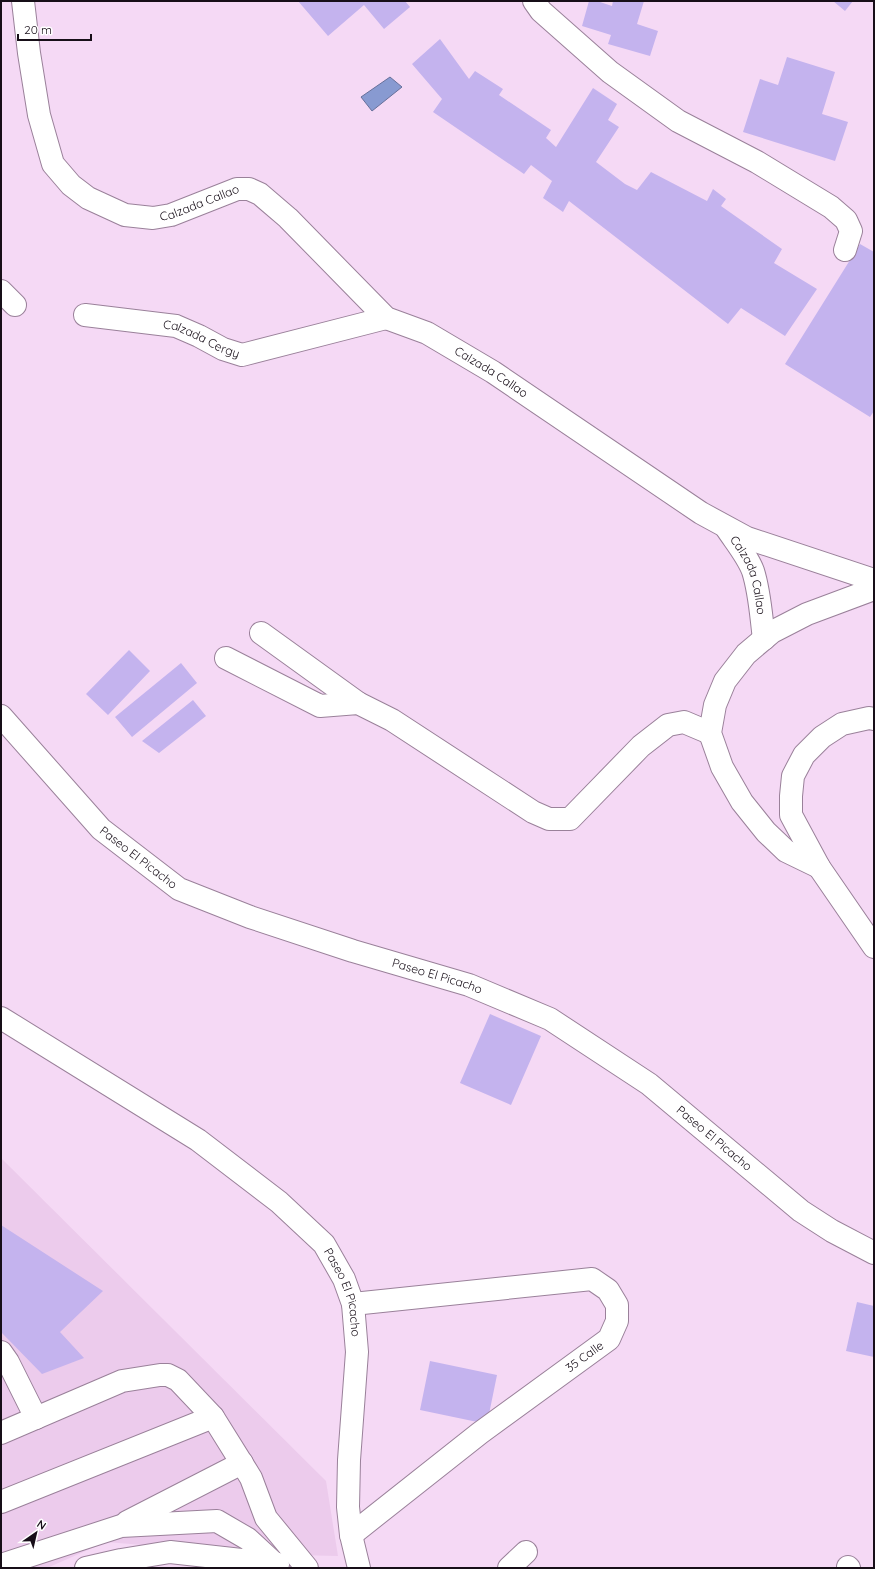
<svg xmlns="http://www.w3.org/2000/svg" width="875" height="1569" font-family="Quicksand,sans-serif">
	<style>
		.built { fill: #eccbec }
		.water { fill: #889ad1; stroke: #66709a }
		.building { fill: #c4b3ee }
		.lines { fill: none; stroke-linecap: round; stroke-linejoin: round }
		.minor-casing { stroke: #9a819a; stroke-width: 24 }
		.minor { stroke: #fff; stroke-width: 22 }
		.labels { text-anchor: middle; stroke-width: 3; stroke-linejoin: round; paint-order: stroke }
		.street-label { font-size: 12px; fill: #170e18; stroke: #fff }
	</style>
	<rect width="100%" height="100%" fill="#f5d9f5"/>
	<!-- built -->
	<path class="built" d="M1 1158 326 1481 338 1556 254 1554 106 1542 47 1568H1Z"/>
	<!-- water -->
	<path class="water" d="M390 77 402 87 372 111 361 97Z"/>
	<!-- building -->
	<path class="building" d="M298 1H405L410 7 384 29 364 5 328 36Z
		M589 1H597L612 6 613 1H644L637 24 658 31 650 56 608 44 611 35 582 26Z
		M833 1H853L845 11Z
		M440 39 469 79 475 71 503 89 499 95 551 130 546 138 556 147 593 88 617 104 608 120 619 127 596 162 625 184 637 190 651 172 707 201 713 189 726 199 721 206 782 249 774 263 817 289 785 336 741 308 728 324 569 201 563 212 543 198 552 181 531 165 524 174 433 112 442 99 412 64Z
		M787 57 835 72 822 114 848 122 835 161 743 132 760 79 778 85Z
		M860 244 874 252V411L870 417 785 364Z
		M129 650 150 671 108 715 86 694Z
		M181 663 197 683 132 737 115 717Z
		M193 700 206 716 159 753 142 741Z
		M490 1014 541 1036 511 1105 460 1083Z
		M1 1225 103 1291 60 1332 84 1358 42 1374 1 1332Z
		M857 1302 874 1306V1357L846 1351Z
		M430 1361 497 1375 487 1424 420 1410Z"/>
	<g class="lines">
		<!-- minor casing -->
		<g class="minor-casing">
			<g id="minor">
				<path id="s1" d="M23 1 29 53 39 115 53 164 71 185 88 198 125 215 153 218 171 215 237 189H249L260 194 288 218 386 318 427 333 493 372 701 513 747 538 874 580"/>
				<path d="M534 1 541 11 610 72 678 121 757 162 831 207 846 220 851 231 845 250"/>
				<path d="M1 291 15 305"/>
				<path id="s2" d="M85 315 176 326 199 336 223 349 242 355 386 318"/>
				<path id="s3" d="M727 529C735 541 748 557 753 571 760 593 761 616 764 639"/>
				<path d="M261 633 358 703"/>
				<path d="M226 658 320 706 358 703 392 720 533 812 549 819H570L641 746 668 725 684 722 710 733"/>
				<path id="s4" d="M1 716 101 829 179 889 250 917 353 951 469 985 550 1019 649 1084 801 1211 832 1231 874 1253"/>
				<path d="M874 719 869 718 842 724 822 737 804 755 793 776 791 796V815L819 867 874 947"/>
				<path d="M819 867 786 851 766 832 742 802 722 767 710 733 715 705 725 681 746 654 772 632 807 614 874 589"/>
				<path id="s5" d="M1 1018 198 1140 279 1202 324 1244 344 1279 353 1304 357 1352 349 1460 348 1507 351 1535 359 1568"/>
				<path d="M1 1352 8 1362 36 1418"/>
				<path d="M1 1433 122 1381 160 1375H168L178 1380 213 1417 251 1478 266 1518 307 1568"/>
				<path d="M1 1502 213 1417"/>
				<path d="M127 1522 242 1463"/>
				<path id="s6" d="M351 1535 480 1433 609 1339 617 1321V1305L608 1290 592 1279 353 1304"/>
				<path d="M1 1565 121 1526 217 1521 248 1539 274 1563"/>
				<path d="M848 1567 849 1568"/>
				<path d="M86 1568 121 1560 170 1552 278 1564"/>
				<path d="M509 1568 526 1552"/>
			</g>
		</g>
		<!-- minor -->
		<use href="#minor" class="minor"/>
	</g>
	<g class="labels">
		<!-- street labels -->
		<g class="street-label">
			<text dy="4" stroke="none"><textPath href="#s1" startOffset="333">Calzada Callao</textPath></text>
			<text dy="4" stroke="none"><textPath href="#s2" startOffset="120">Calzada Cergy</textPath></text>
			<text dy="4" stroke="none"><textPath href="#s1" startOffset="693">Calzada Callao</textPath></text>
			<text dy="4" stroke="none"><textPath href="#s3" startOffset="52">Calzada Callao</textPath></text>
			<text dy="4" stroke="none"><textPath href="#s4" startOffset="198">Paseo El Picacho</textPath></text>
			<text dy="4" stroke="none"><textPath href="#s4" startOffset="522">Paseo El Picacho</textPath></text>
			<text dy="4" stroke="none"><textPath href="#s4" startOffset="846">Paseo El Picacho</textPath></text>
			<text dy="4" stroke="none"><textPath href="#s5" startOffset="448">Paseo El Picacho</textPath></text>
			<text dy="4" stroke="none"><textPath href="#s6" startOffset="294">35 Calle</textPath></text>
		</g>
	</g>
	<!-- border -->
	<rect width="875" height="1569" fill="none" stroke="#170e18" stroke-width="4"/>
	<!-- north arrow -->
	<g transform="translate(36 1533) rotate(34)" stroke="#ffffff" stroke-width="3" paint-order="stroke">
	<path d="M0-3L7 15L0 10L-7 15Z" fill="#170e18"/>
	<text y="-6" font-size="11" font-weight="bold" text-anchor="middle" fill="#170e18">N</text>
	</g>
	<!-- scale -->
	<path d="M18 34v6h73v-6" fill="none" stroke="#170e18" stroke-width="2"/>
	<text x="24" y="34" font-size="12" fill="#170e18" stroke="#ffffff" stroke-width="3" paint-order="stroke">20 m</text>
</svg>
